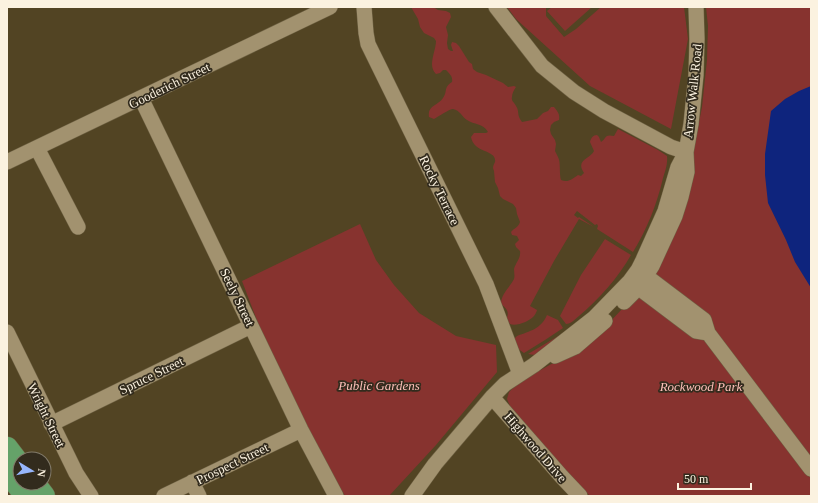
<svg xmlns="http://www.w3.org/2000/svg" width="818" height="503" font-family="'Times New Roman',serif">
	<style>
		.green { fill: #87332f }
		.water { fill: #0e247d }
		.lines { fill: none; stroke-linecap: round; stroke-linejoin: round }
		.minor-casing { stroke: #6f6244; stroke-width: 16 }
		.highway-casing { stroke: #6f6244; stroke-width: 23 }
		.minor { stroke: #a2926f; stroke-width: 15 }
		.highway { stroke: #65a269; stroke-width: 22 }
		.labels { text-anchor: middle; stroke-width: 3.5; stroke-linejoin: round; paint-order: stroke }
		.street-label { font-size: 13px; fill: #fbf2e0; stroke: #322b1d }
		.park-label { font-size: 13px; font-style: italic; fill: #fdbfb8; stroke: #322b1d }
	</style>
	<rect width="100%" height="100%" fill="#524423"/>
	<!-- green -->
	<path class="green" d="M411 7H433L438 10 446 11 450 13 451 17 446 27 448 35 447 43 448 49 451 51H453L451 45 452 42 456 43 459 46 469 62 472 64 473 69 477 72 486 75 503 83 508 87 514 86 516 87C514 90 512 93 512 97 511 101 514 102 516 106 520 112 516 114 522 122L537 119 543 113 548 111 551 107H554C558 112 560 114 559 120L554 122 551 125 550 130 551 134 555 140 556 144 555 151C556 153 557 155 558 157 561 162 559 174 561 180 568 183 572 179 578 175L581 176 584 173C575 160 590 159 594 151L590 142C591 138 593 135 597 135L599 137 601 142C607 138 604 134 614 136L618 129 658 150 667 156C668 164 665 171 663 178 657 204 647 229 633 252L597 229 598 226 597 224 595 225 577 211 574 215 578 218 579 217 594 227 579 219 554 261 530 306 537 310C537 311 535 315 534 316 530 321 516 327 510 324 508 322 508 321 507 318 509 311 507 309 501 304 501 294 510 287 514 279 515 276 514 272 514 269 516 262 521 258 520 251L516 247 515 244 519 240 517 236 512 235 511 232C514 228 518 228 520 222L517 214 516 208 513 204 503 199 500 196 498 188 495 182 494 171 493 168C493 166 494 164 495 162 497 149 474 154 471 137L474 133H486L488 132C483 123 474 125 467 120 462 117 460 110 453 109 449 109 438 117 434 119L429 117C427 105 438 106 443 98 448 91 443 88 452 82 453 77 450 74 446 70H443L440 73 436 74C427 66 436 51 436 41L434 38 424 33 420 27 418 19Z
		M507 7H546V16L564 37 576 29 601 7H684L688 39 671 129 590 86 516 19Z
		M552 7H592L565 31 547 11Z
		M706 7H811V496H590L554 460 510 406 507 399 509 392 512 389 528 377 564 357 607 325 623 308 687 184 702 107 707 60 708 26Z
		M360 224 376 260 394 285 419 313 456 336 496 345 497 372 436 445 389 496H345L336 481 307 427 263 336 242 281Z
		M605 239 631 255C618 278 599 299 579 316 574 320 571 324 566 324L560 316 581 275Z
		M547 315 558 320 563 328 545 340 524 353 517 348 514 340 515 338 517 336C530 331 541 329 547 315Z
		M565 332 535 355 528 354Z"/>
	<!-- water -->
	<path class="water" d="M811 86V288L795 262 786 240 768 203 765 175V154L771 111 785 99 799 91Z"/>
	<g class="lines">
		<!-- minor casing -->
		<g class="minor-casing">
			<path id="minor" d="M364 7 366 33 368 44 486 284 520 374
				M496 7 542 66 574 92 604 111 671 147 686 152
				M141 98 251 326 301 430 336 496
				M37 148 78 227
				M7 162 330 7
				M631 282 696 331 708 333 704 320 638 270
				M624 302 638 288 652 266 675 216 681 197 687 172 686 152 691 124 696 75 697 39 696 7
				M7 332 76 473 91 496
				M708 333 811 469
				M555 356 575 347 605 321
				M492 397 562 477 580 496
				M51 424 251 326
				M192 482 199 496
				M164 496 301 430
				M412 496 435 464 492 397 505 384 534 365 594 318 630 281 638 270 643 260 665 211 678 167 686 152"/>
		</g>
		<!-- highway casing -->
		<g class="highway-casing">
			<path id="highway" d="M7 448 20 465
				M7 472 26 496
				M34 483 44 496"/>
		</g>
		<!-- minor -->
		<use href="#minor" class="minor"/>
		<!-- highway -->
		<use href="#highway" class="highway"/>
	</g>
	<g class="labels">
		<!-- street labels -->
		<g class="street-label">
			<text transform="translate(169 85) rotate(-26)" y="5">Gooderich Street</text>
			<text transform="translate(692 91) rotate(-84)" y="5">Arrow Walk Road</text>
			<text transform="translate(440 190) rotate(64)" y="5">Rocky Terrace</text>
			<text transform="translate(238 297) rotate(64)" y="5">Seely Street</text>
			<text transform="translate(151 375) rotate(-26)" y="5">Spruce Street</text>
			<text transform="translate(47 415) rotate(64)" y="5">Wright Street</text>
			<text transform="translate(536 447) rotate(49)" y="5">Highwood Drive</text>
			<text transform="translate(232 463) rotate(-26)" y="5">Prospect Street</text>
		</g>
		<!-- park labels -->
		<g class="park-label">
			<text x="379" y="390">Public Gardens</text>
			<text x="701" y="391">Rockwood Park</text>
		</g>
	</g>
	<!-- border -->
	<rect width="818" height="503" fill="none" stroke="#fbf2e0" stroke-width="16"/>
	<!-- north arrow -->
	<g transform="translate(32 471) rotate(100)"><circle r="19" fill="#322b1d" stroke="#827b6b"/>
	<path d="M0-3L7 15L0 10L-7 15Z" fill="#97b6fd"/>
	<text y="-6" font-size="11" font-weight="bold" text-anchor="middle" fill="#fbf2e0">N</text>
	</g>
	<!-- scale -->
	<path d="M678 483v6h73v-6" fill="none" stroke="#fbf2e0" stroke-width="2"/>
	<text x="684" y="483" font-size="12" fill="#fbf2e0" stroke="#322b1d" stroke-width="3" paint-order="stroke">50 m</text>
</svg>
